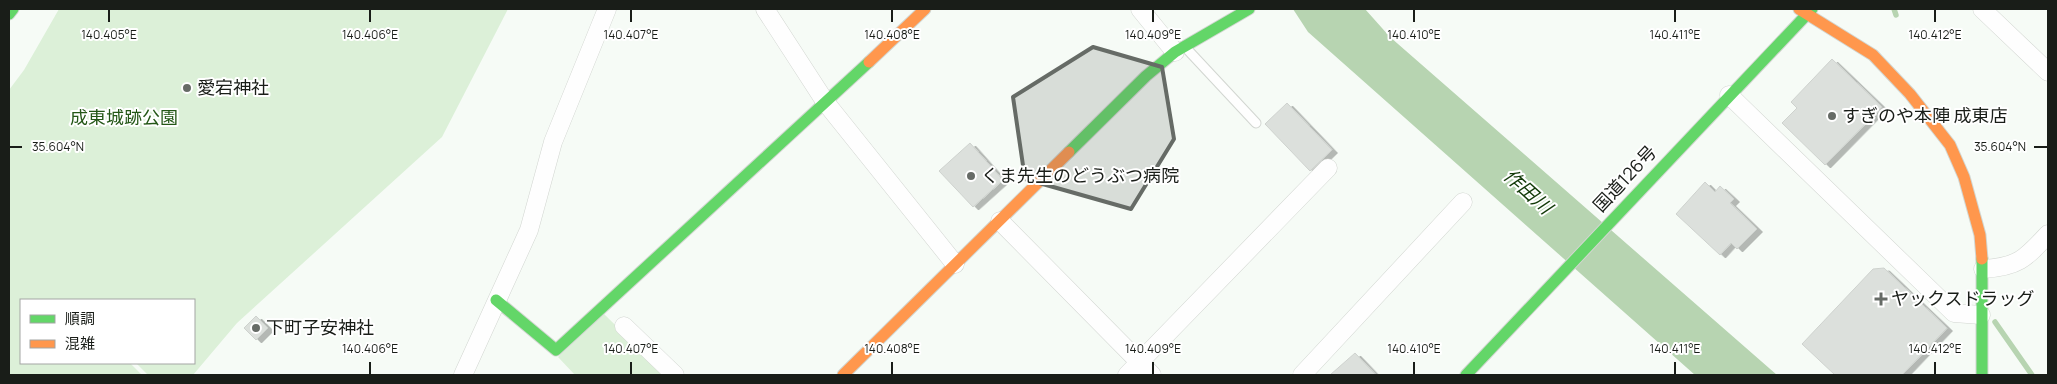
<svg xmlns="http://www.w3.org/2000/svg" width="2057" height="384" font-family="Manrope,'Noto Sans JP',sans-serif">
	<style>
		.green { fill: #dcf0d8 }
		.water { fill: #b7d4b1 }
		.lines { fill: none; stroke-linecap: round; stroke-linejoin: round }
		.stream { stroke: #b7d4b1; stroke-width: 5.5 }
		.building { fill: #dce0dc; stroke: #ced2ce; filter: url(#shadow) }
		.lane-casing { stroke: #d2d6d1; stroke-width: 11 }
		.street-casing { stroke: #d2d6d1; stroke-width: 19 }
		.fast-casing { stroke: #d2d6d1; stroke-width: 13 }
		.slow-casing { stroke: #d2d6d1; stroke-width: 13 }
		.lane { stroke: #fefefe; stroke-width: 9 }
		.street { stroke: #fefefe; stroke-width: 18 }
		.fast { stroke: #63d668; stroke-width: 11 }
		.slow { stroke: #ff974d; stroke-width: 11 }
		.marked { fill: #666b66; fill-opacity: 0.2; stroke: #666b66; stroke-width: 4; stroke-linejoin: round }
		.ticks { fill: none; stroke: #191d18; stroke-width: 2 }
		.poi-dot { fill: #666b66; stroke: #fff; stroke-width: 2 }
		.labels { text-anchor: middle; stroke-width: 4; stroke-linejoin: round; paint-order: stroke }
		.poi-label { font-size: 18px; fill: #191d18; stroke: #fff; text-anchor: start }
		.park-label { font-size: 18px; fill: #245717; stroke: #fff }
		.street-label { font-size: 18px; fill: #191d18; stroke: #fff }
		.water-label { font-size: 19px; font-style: italic; fill: #113907; stroke: #fff }
		.ticks-label { font-size: 12px; text-anchor: middle; fill: #191d18; stroke: #fff; stroke-width: 4; stroke-linejoin: round; paint-order: stroke }
	</style>
	<defs>
		<filter id="shadow"><feDropShadow dx="5.5" dy="3" stdDeviation="0" flood-color="#0004"/></filter>
	</defs>
	<rect width="100%" height="100%" fill="#f6fbf6"/>
	<!-- green -->
	<path class="green" d="M59 9H508L442 137 237 323 193 375H148L136 363H194V300H21V363H130L142 375H9V90L24 70Z
		M604 314 666 375H575L558 357Z"/>
	<!-- water -->
	<path class="water" d="M1293 9H1365L1390 37 1777 375H1695L1308 32Z"/>
	<g class="lines">
		<!-- stream -->
		<path class="stream" d="M1894 9 1896 15
			M1995 322 2032 375"/>
	</g>
	<!-- building -->
	<path class="building" d="M1832 59 1882 107 1825 165 1782 123 1797 108 1791 102Z
		M1287 103 1332 150 1310 171 1265 124Z
		M970 143 1003 180 973 207 939 171Z
		M1705 182 1715 192 1720 186 1734 199 1730 203 1757 229 1737 249 1731 243 1720 255 1676 214Z
		M1884 268 1947 328 1902 375H1835L1802 344 1873 269Z
		M256 316 268 328 256 340 244 328Z
		M1355 353 1376 375H1330Z"/>
	<g class="lines">
		<!-- lane casing -->
		<g class="lane-casing">
			<path id="lane" d="M1186 48 1256 123"/>
		</g>
		<!-- street casing -->
		<g class="street-casing">
			<path id="street" d="M765 9 826 103 955 264
				M1140 9 1175 52
				M1982 9 2048 72
				M1729 95 1954 313 1981 315
				M1000 221 1152 375
				M1983 269C2018 267 2025 259 2048 234
				M624 326 675 375
				M463 375 529 230 553 142 607 9
				M1127 375 1328 168
				M1302 375 1463 202"/>
		</g>
		<!-- fast casing -->
		<g class="fast-casing">
			<path id="fast" d="M9 14 13 9
				M1069 152 1146 76 1175 52 1249 9
				M496 300 556 350 869 62
				M1466 375 1812 9
				M1982 375V259"/>
		</g>
		<!-- slow casing -->
		<g class="slow-casing">
			<path id="slow" d="M1799 9 1873 55 1910 94 1950 145 1964 177 1980 235 1982 259
				M869 62 925 9
				M843 375 1069 152"/>
		</g>
		<!-- lane -->
		<use href="#lane" class="lane"/>
		<!-- street -->
		<use href="#street" class="street"/>
		<!-- fast -->
		<use href="#fast" class="fast"/>
		<!-- slow -->
		<use href="#slow" class="slow"/>
	</g>
	<!-- marked area -->
	<path class="marked" d="M1093 47 1162 67 1174 139 1131 209 1025 179 1013 97Z"/>
	<!-- ticks -->
	<path class="ticks" d="M109 10V22M370 10V22M631 10V22M892 10V22M1153 10V22M1414 10V22M1675 10V22M1935 10V22M10 147H22M2034 147H2047M370 362V374M631 362V374M892 362V374M1153 362V374M1414 362V374M1675 362V374M1935 362V374"/>
	<!-- markers -->
	<g class="poi-dot">
		<circle cx="187" cy="88" r="5"/>
		<circle cx="1832" cy="116" r="5"/>
		<circle cx="971" cy="176" r="5"/>
		<path d="M1878.5 291.5h5v5h5v5h-5v5h-5v-5h-5v-5h5z"/>
		<circle cx="256" cy="328" r="5"/>
	</g>
	<g class="labels">
		<!-- poi labels -->
		<g class="poi-label">
			<text x="197" y="94">愛宕神社</text>
			<text x="1842" y="122">すぎのや本陣 成東店</text>
			<text x="981" y="182">くま先生のどうぶつ病院</text>
			<text x="1891" y="305">ヤックスドラッグ</text>
			<text x="266" y="334">下町子安神社</text>
		</g>
		<!-- park labels -->
		<g class="park-label">
			<text x="124" y="124">成東城跡公園</text>
		</g>
		<!-- street labels -->
		<g class="street-label">
			<text transform="translate(1625 179) rotate(-47)" y="6">国道126号</text>
		</g>
		<!-- water labels -->
		<g class="water-label">
			<text transform="translate(1528 191) rotate(42)" y="7">作田川</text>
		</g>
	</g>
	<g class="ticks-label">
		<text x="109" y="39">140.405°E</text>
		<text x="370" y="39">140.406°E</text>
		<text x="631" y="39">140.407°E</text>
		<text x="892" y="39">140.408°E</text>
		<text x="1153" y="39">140.409°E</text>
		<text x="1414" y="39">140.410°E</text>
		<text x="1675" y="39">140.411°E</text>
		<text x="1935" y="39">140.412°E</text>
		<text x="58" y="151">35.604°N</text>
		<text x="2000" y="151">35.604°N</text>
		<text x="370" y="353">140.406°E</text>
		<text x="631" y="353">140.407°E</text>
		<text x="892" y="353">140.408°E</text>
		<text x="1153" y="353">140.409°E</text>
		<text x="1414" y="353">140.410°E</text>
		<text x="1675" y="353">140.411°E</text>
		<text x="1935" y="353">140.412°E</text>
	</g>
	<!-- border -->
	<rect width="2057" height="384" fill="none" stroke="#191d18" stroke-width="20"/>
	<!-- legend -->
	<rect x="20" y="299" width="175" height="65" fill="#ffffff" stroke="#a3a5a3"/>
	<rect x="30" y="315" width="25" height="8" fill="#63d668" stroke="#a3a5a3"/>
	<text x="65" y="324" font-size="15" fill="#191d18">順調</text>
	<rect x="30" y="340" width="25" height="8" fill="#ff974d" stroke="#a3a5a3"/>
	<text x="65" y="349" font-size="15" fill="#191d18">混雑</text>
</svg>
